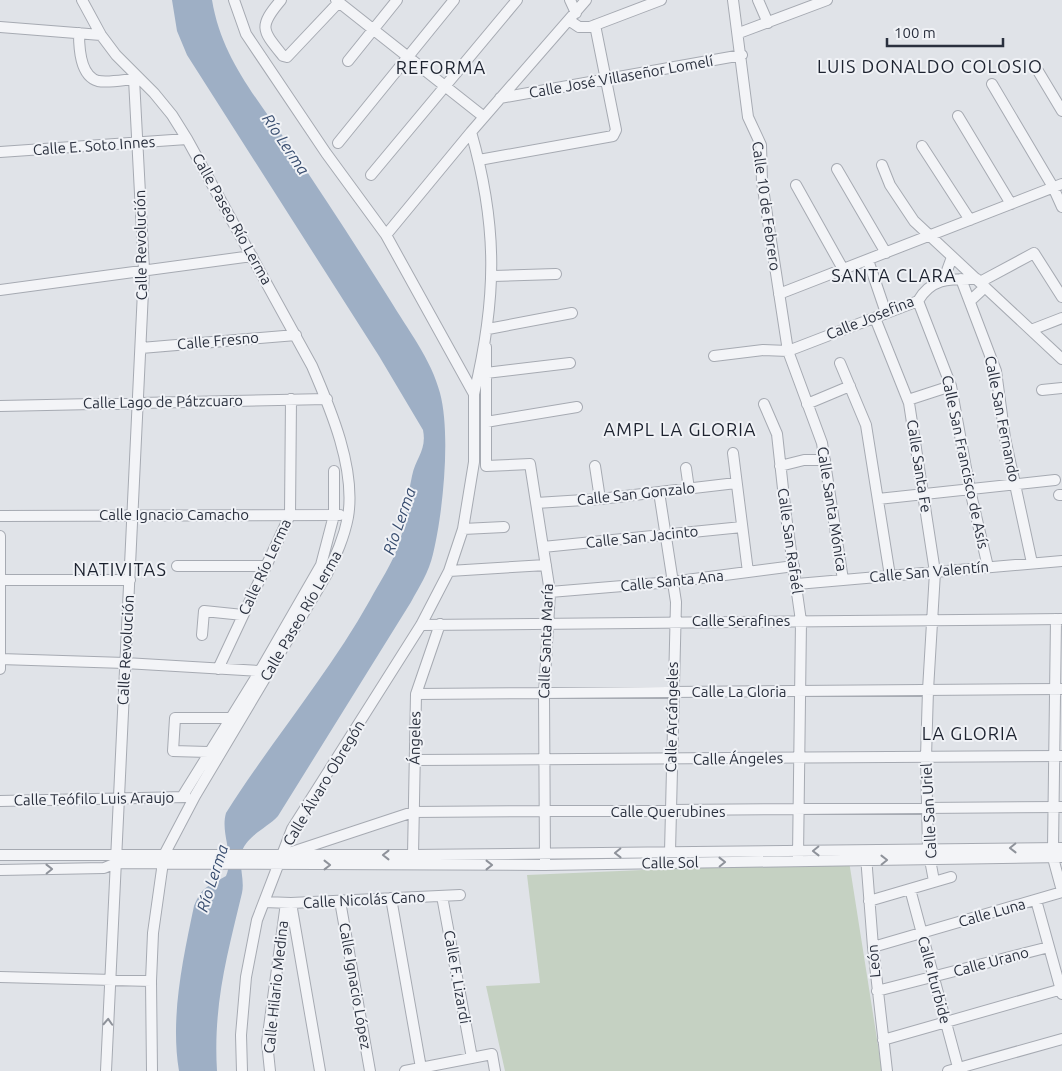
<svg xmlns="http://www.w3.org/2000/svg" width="1062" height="1071" font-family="Ubuntu,sans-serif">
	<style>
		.green { fill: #c5d1c2 }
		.water { fill: #9eafc5 }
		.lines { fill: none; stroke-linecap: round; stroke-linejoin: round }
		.minor-casing { stroke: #a6aab2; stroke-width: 12 }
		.minor { stroke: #f3f4f7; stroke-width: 10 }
		.oneway { stroke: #8e929a }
		.labels { text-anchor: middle; stroke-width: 4; stroke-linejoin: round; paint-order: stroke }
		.street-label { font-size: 15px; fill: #2a303e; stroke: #f0f2f6 }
		.water-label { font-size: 16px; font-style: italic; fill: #384d6f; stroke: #f0f2f6 }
		.quarter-label { font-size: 18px; letter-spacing: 1px; fill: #1c222f; stroke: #f0f2f6 }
	</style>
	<rect width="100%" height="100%" fill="#e0e3e8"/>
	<!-- green -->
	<path class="green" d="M849 861 882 1071H505L486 986 540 983 527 875Z"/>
	<!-- water -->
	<path class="water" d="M172 0H212C222 60 258 99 291 148 325 198 358 249 390 300 408 330 431 359 440 393 451 434 443 513 433 554 429 572 419 587 411 602L278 816C267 828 248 835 242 851 238 865 245 879 242 893 227 956 213 1005 217 1071H179C170 1017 183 959 194 906 202 886 209 886 226 876 235 855 220 834 226 813 272 740 328 675 370 600 380 581 393 563 399 543 407 521 407 498 412 476 416 457 427 450 423 430L379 356 187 55 177 31Z"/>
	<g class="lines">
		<!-- minor casing -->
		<g class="minor-casing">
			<path id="minor" d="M82 0 101 35 116 55 154 93 172 115 187 139 312 366C331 410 356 469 348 517 344 538 336 555 327 574L195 796 164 855 153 933 151 981 152 1071
				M234 0 246 34 326 153 386 235 474 394V462L463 529 449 571 421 625 292 829 257 920 246 977 241 1035 242 1071
				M281 0C258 27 262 30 283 56L287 57 339 2
				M336 0 484 117
				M570 0 576 13
				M733 0 748 117 761 145 762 182 788 351 822 443 843 580
				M758 0 768 23
				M570 21 579 27H590L661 0
				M0 27 101 35
				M79 33C79 48 80 76 98 81 108 83 123 80 134 79L137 76
				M739 33 827 0
				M348 61 397 0
				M1035 66 1062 111
				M992 84 1053 187 1062 207
				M500 98 742 55
				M958 116 1011 204
				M471 132C498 226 497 298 474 394
				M338 143 454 0
				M922 146 970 220
				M0 152 187 139
				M479 160 613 136 616 130 595 25
				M882 165 890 185 914 221 1062 359
				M837 169 886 253
				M371 175 517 0
				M796 185 843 269
				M386 235 471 132 586 0
				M868 260 886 313
				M493 276 556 274
				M944 279 952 257
				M961 279 996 371 1005 438 1032 563
				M980 282 1034 253 1062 297
				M0 290 252 256
				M779 294 1062 184
				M918 301 951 386 970 490 988 567
				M970 301 985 287
				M875 318 909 403 935 572 928 690 926 757 928 849 934 881
				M488 329 572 313
				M1031 330 1062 318
				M486 347V466L530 464 550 592 544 694 545 860
				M141 348 296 335
				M714 356 763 350 788 351 918 301C932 277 951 279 977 279
				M840 363 866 425 890 576
				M486 373 570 363
				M1042 390 1062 388
				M908 400 951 386
				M764 404 777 434 786 516 801 621 798 856
				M807 404 850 386
				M0 406 327 399
				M486 422 577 407
				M733 453 748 572
				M595 466 600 499
				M780 466 804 460H825
				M686 468 689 489
				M659 492 676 602 670 852
				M1059 495H1062
				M878 499 1055 480
				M536 503 600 499 736 483
				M0 516 340 515
				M463 529 504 527
				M0 536V669
				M543 547 742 527
				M177 566H266
				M449 571 546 565
				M0 580H130
				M797 584 1062 561
				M550 592 671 582 794 566
				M421 625 1062 619
				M202 635 204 611 243 615
				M0 659 125 663 260 671
				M218 669 290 515 291 399
				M416 694 1062 689
				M208 752 173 751 175 718H230
				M415 760 1062 756
				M182 797 260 671 321 565 334 515V471
				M0 801 186 797
				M1053 848 1056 619
				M292 852 413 812 1062 807
				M0 855H413L1062 848
				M413 855 416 694 440 624
				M866 856 873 947 887 1071
				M1053 858 1062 891
				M0 870 104 868 116 863 545 865 1062 857
				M910 889 959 1071
				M442 896 472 1058
				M391 898 421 1068
				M1036 900 1062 994
				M340 901 370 1071
				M869 901 951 877
				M264 902 291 903 460 895
				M291 903 320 1071
				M873 947 1062 892
				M0 977 151 981
				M877 991 1049 947
				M883 1040 1062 989
				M106 1071 144 270 134 79
				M270 1071 267 1042 286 903
				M405 1071 492 1054 495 1071
				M948 1071 1062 1039"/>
		</g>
		<!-- minor -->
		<use href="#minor" class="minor"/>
	</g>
	<!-- one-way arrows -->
	<defs><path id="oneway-chevron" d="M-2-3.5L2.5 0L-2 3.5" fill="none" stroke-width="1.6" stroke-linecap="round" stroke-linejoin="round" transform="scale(1.25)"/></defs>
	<g class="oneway">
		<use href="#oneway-chevron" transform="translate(1013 848) rotate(179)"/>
		<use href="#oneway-chevron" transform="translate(816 851) rotate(179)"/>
		<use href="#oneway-chevron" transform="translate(618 853) rotate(179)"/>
		<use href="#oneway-chevron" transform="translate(386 855) rotate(-180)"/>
		<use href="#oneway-chevron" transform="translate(884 860) rotate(-1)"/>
		<use href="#oneway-chevron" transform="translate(722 862) rotate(-1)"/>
		<use href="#oneway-chevron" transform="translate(327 865)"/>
		<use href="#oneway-chevron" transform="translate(489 865)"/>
		<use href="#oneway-chevron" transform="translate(49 869) rotate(-1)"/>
		<use href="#oneway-chevron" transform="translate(108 1022) rotate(-87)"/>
	</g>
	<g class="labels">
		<!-- street labels -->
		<g class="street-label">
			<text transform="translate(621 77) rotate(-10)" y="5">Calle José Villaseñor Lomelí</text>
			<text transform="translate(94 146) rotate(-4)" y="5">Calle E. Soto Innes</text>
			<text transform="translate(766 206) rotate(82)" y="5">Calle 10 de Febrero</text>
			<text transform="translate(232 219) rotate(61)" y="5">Calle Paseo Río Lerma</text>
			<text transform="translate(141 245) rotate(-91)" y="5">Calle Revolución</text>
			<text transform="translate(870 318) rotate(-22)" y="5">Calle Josefina</text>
			<text transform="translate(218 341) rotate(-5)" y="5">Calle Fresno</text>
			<text transform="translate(163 402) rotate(-1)" y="5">Calle Lago de Pátzcuaro</text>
			<text transform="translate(1002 419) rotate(79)" y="5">Calle San Fernando</text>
			<text transform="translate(965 462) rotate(78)" y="5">Calle San Francisco de Asís</text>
			<text transform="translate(919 466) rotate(81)" y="5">Calle Santa Fe</text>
			<text transform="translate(636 494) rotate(-6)" y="5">Calle San Gonzalo</text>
			<text transform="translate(832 509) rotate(81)" y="5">Calle Santa Mónica</text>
			<text x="174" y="520">Calle Ignacio Camacho</text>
			<text transform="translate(642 537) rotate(-6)" y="5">Calle San Jacinto</text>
			<text transform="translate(790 541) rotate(82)" y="5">Calle San Rafaél</text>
			<text transform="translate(265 567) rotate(-65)" y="5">Calle Río Lerma</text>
			<text transform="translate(929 572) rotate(-5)" y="5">Calle San Valentín</text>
			<text transform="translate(672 581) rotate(-6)" y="5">Calle Santa Ana</text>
			<text transform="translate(301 616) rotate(-60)" y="5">Calle Paseo Río Lerma</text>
			<text x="741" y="626">Calle Serafines</text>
			<text transform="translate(546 641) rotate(-88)" y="5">Calle Santa María</text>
			<text transform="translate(126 650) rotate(-87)" y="5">Calle Revolución</text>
			<text x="739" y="697">Calle La Gloria</text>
			<text transform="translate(672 717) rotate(-89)" y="5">Calle Arcángeles</text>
			<text transform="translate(415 738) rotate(-89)" y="5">Ángeles</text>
			<text transform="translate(738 759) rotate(-1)" y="5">Calle Ángeles</text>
			<text transform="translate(324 783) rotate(-59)" y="5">Calle Álvaro Obregón</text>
			<text transform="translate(94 799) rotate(-1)" y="5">Calle Teófilo Luis Araujo</text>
			<text transform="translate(929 811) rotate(-93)" y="5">Calle San Uriel</text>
			<text x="668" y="817">Calle Querubines</text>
			<text transform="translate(670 863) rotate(-1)" y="5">Calle Sol</text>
			<text transform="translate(364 900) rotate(-3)" y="5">Calle Nicolás Cano</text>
			<text transform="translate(992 913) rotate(-16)" y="5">Calle Luna</text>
			<text transform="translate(874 961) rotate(-95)" y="5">León</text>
			<text transform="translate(991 962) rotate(-15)" y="5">Calle Urano</text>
			<text transform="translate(457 977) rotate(80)" y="5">Calle F. Lizardi</text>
			<text transform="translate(934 980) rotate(75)" y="5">Calle Iturbide</text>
			<text transform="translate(355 986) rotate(80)" y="5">Calle Ignacio López</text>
			<text transform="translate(276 987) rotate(-84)" y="5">Calle Hilario Medina</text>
		</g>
		<!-- water labels -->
		<g class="water-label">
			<text transform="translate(286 144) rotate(56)" y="6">Río Lerma</text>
			<text transform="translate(399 521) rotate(-71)" y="6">Río Lerma</text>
			<text transform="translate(212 878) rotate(-72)" y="6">Río Lerma</text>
		</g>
		<!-- quarter labels -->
		<g class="quarter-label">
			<text x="930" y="73">LUIS DONALDO COLOSIO</text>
			<text x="441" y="74">REFORMA</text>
			<text x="894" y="282">SANTA CLARA</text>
			<text x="680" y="436">AMPL LA GLORIA</text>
			<text x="120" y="576">NATIVITAS</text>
			<text x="970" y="740">LA GLORIA</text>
		</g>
	</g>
	<!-- scale -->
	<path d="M887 38v8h116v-8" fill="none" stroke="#2a303e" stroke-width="2.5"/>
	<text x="894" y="38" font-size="15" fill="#2a303e" stroke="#f0f2f6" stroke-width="4" paint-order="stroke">100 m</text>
</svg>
